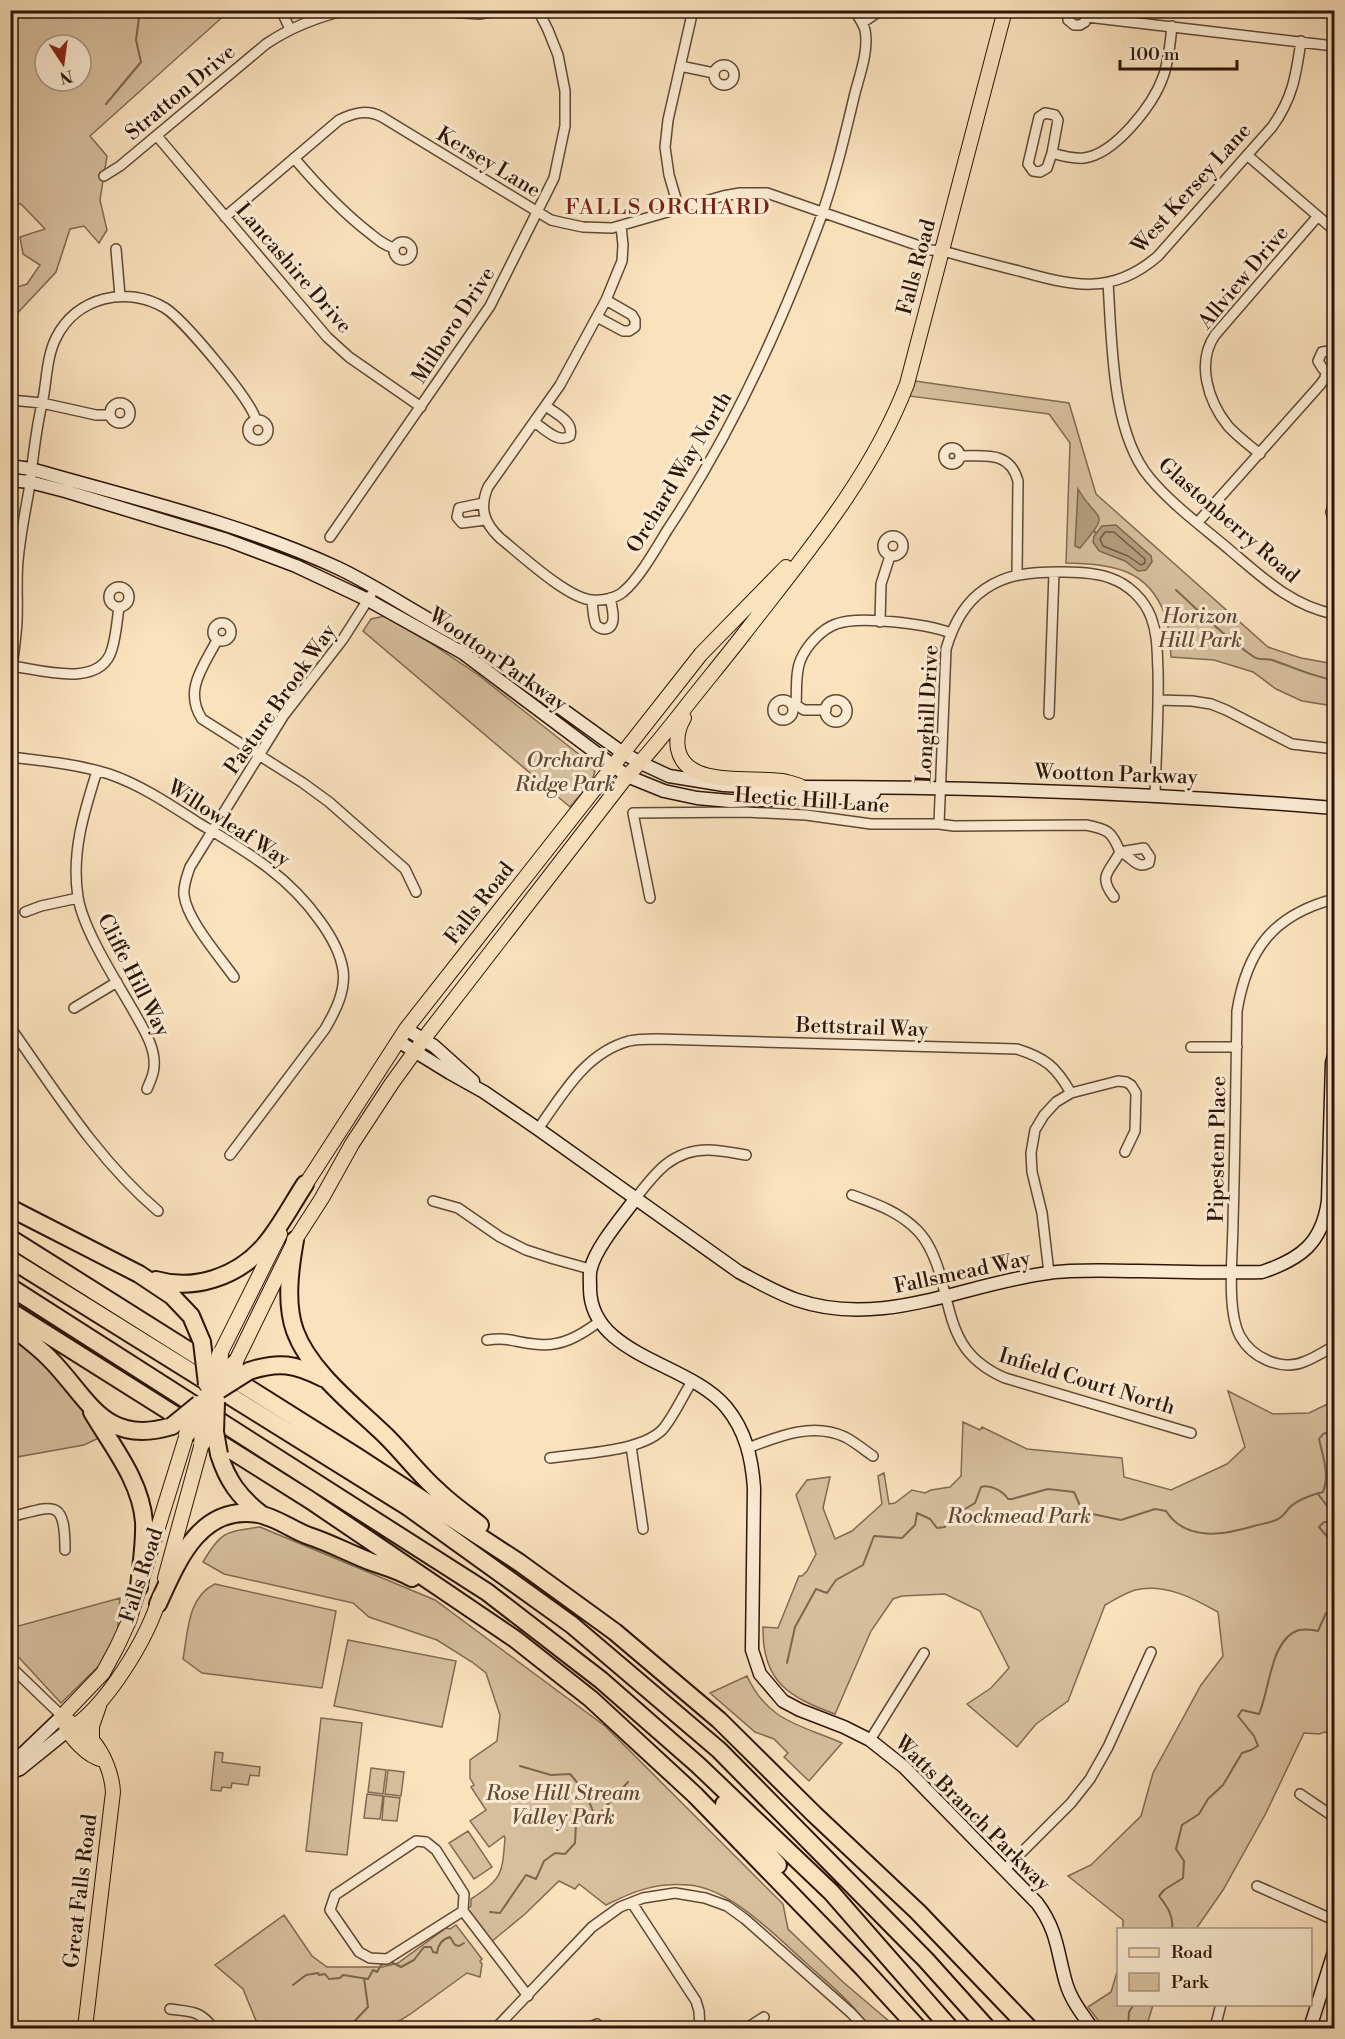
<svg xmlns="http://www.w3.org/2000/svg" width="1345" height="2039" font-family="'Libre Bodoni',serif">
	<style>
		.green { fill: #d7bf9e; stroke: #826a53; stroke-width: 1.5; fill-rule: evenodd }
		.water { fill: #b49c7f; stroke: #7e664f; stroke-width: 1.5 }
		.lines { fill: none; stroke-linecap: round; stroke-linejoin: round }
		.shore { stroke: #705844; stroke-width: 1.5 }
		.stream { stroke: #7e664f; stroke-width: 2 }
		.street-casing { stroke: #604835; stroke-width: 12 }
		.secondary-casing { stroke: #2d1408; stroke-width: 15 }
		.primary-casing { stroke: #2d1408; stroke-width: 16 }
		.highway-casing { stroke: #2d1408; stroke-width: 20 }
		.street { stroke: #fcecd4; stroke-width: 9 }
		.secondary { stroke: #fcecd4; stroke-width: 12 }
		.primary { stroke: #fae2bd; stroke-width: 14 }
		.highway { stroke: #fae2bd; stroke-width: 16 }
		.highway-bridge-casing { stroke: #2d1408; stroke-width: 20; stroke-linecap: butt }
		.highway-bridge { stroke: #fae2bd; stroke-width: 16 }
		.labels { text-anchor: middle; stroke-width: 6; stroke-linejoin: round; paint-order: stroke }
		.street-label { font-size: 21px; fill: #2d1408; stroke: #fcecd4 }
		.park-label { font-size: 21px; font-style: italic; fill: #604735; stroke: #fcecd4 }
		.neighbourhood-label { font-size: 22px; letter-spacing: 1.5px; fill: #7a1f14; stroke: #fcecd4 }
	</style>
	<rect width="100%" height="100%" fill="#fae2bd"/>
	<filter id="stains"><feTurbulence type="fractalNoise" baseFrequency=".00333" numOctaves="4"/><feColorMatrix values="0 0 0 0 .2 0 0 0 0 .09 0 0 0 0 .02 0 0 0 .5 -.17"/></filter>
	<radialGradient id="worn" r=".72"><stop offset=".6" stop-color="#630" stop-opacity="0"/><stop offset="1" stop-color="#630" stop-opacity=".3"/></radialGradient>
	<!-- green -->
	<path class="green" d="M225 10 227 13 90 136 107 156 100 200 107 230 99 243 84 226 70 229 56 272 11 320V289L27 284 40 265 23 254 20 237 45 229 21 204H11L10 11ZM45 45H81V81H45Z
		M915 381 1069 403 1096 494 1268 647 1301 658 1334 664V706L1302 701 1276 689 1253 672 1214 660 1171 657C1170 644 1170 628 1165 615 1148 568 1111 564 1066 563L1070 443 1049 414 909 396Z
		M385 616 429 642 477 674 590 763 595 772 591 782 570 807 363 631 371 619Z
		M11 1325 50 1359 105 1435 84 1445 11 1458Z
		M1228 1391 1273 1414 1309 1413 1334 1401V1737L1325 1732 1319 1734 1304 1733 1266 1813 1223 1890 1196 1929H1123V1920L1068 1876 1091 1865 1141 1816 1153 1773 1201 1685 1223 1656 1218 1612C1193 1598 1165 1583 1135 1590 1125 1593 1114 1600 1105 1605L1068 1701 1036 1724 1017 1747 967 1704 991 1688 1009 1668 980 1611 945 1594 902 1596 893 1599 871 1631 835 1714C789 1697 762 1682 763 1627L778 1628 799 1576H802L807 1571 816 1554 796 1495 807 1480 830 1477 823 1508 835 1539 852 1531 882 1504 878 1476 884 1473 889 1504 895 1503 912 1490 925 1493 931 1490 950 1487 961 1476 963 1422 980 1430 982 1427 1027 1449 1122 1458 1124 1477 1171 1490 1227 1464 1245 1447Z
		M260 1527 435 1600 605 1726 783 1904 788 1929 843 1982 897 2028H870C853 2003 829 1984 806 1963 777 1937 730 1888 689 1885 657 1882 634 1891 606 1905L579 1884 575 1889 559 1881 525 1914 491 1942 466 1910 471 1906V1899C503 1878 502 1875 505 1838L504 1836 489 1847 470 1821 486 1810 471 1787 474 1785 470 1778V1760L497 1741 500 1715 486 1673 472 1662 437 1640 369 1617 353 1603 224 1574 203 1562C221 1531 226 1532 260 1527Z
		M215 1584 336 1611 322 1688 202 1673 183 1659C188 1633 187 1597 215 1584Z
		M120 1598 116 1649 61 1703 11 1649V1628Z
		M348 1640 456 1661 442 1727 334 1706Z
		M747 1676C768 1722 801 1725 842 1743L809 1781 784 1757 788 1753 774 1739 755 1732 710 1693Z
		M321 1718 362 1723 347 1855 306 1851Z
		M215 1752 223 1753 222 1762 260 1767 259 1776 250 1775 248 1785 232 1783 231 1788 222 1787 221 1791 211 1790Z
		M371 1768 386 1770 383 1794 368 1792Z
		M388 1770 404 1772 401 1796 385 1794Z
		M367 1794 383 1796 380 1819 364 1818Z
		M384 1796 400 1798 397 1821 382 1820Z
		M468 1831 492 1867 474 1879 449 1843Z
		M284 1915 312 1956 327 1967H382L398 1963 446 1928 450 1929 456 1925 482 1959 480 1961 482 1964 480 1977 467 1973 409 2015 388 2028H259L243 1989 215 1965Z
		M1118 1969V2004L1153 2005 1146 2028H1104L1088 2007 1111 1992Z"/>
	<!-- water -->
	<path class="water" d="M1078 489C1097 523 1113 509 1080 548L1075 546Z
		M1116 525 1151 556 1152 562 1146 570 1138 571 1125 561 1099 551 1093 542 1094 536 1102 526Z"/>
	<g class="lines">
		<!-- shore -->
		<path class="shore" d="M1105 532H1114L1145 559V563L1141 565 1128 556 1103 546 1100 539Z"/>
		<!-- stream -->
		<path class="stream" d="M106 104 141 62 136 40 140 10
			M1094 531 1096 533
			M1176 590C1201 613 1226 638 1254 657 1260 661 1267 658 1272 660 1293 667 1313 677 1334 680
			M1318 1494 1334 1515 1331 1522H1324L1319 1527 1329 1539 1330 1560 1334 1562
			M787 1663 795 1627 816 1589 827 1593 836 1580 863 1565 874 1536 902 1538 915 1525 917 1513 930 1519 937 1528 945 1527 948 1519 975 1503 981 1487C990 1484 1003 1491 1008 1499H1012L1048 1489 1074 1492 1083 1512 1121 1520 1155 1509 1166 1511C1186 1542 1224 1535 1254 1526 1261 1524 1269 1523 1276 1520 1283 1517 1285 1513 1289 1508 1298 1499 1311 1495 1323 1492 1330 1475 1323 1457 1319 1439L1323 1434 1334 1430
			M520 1766 551 1775 570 1774C581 1786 589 1799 594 1814
			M490 1912 500 1913 526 1875 536 1879 544 1861 555 1853 565 1854 575 1843 576 1824 580 1819 600 1813 628 1782
			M1172 1930C1174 1916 1167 1906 1159 1896L1164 1890 1183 1878 1184 1861 1176 1849 1182 1825 1199 1814 1208 1799 1223 1785 1242 1753 1251 1750 1258 1746 1254 1736 1238 1716 1242 1710 1259 1714C1270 1690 1270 1639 1299 1630 1305 1629 1313 1630 1318 1631L1326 1613 1334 1611
			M293 1985 306 1975 318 1973 319 1975 325 1974 329 1979 340 1978 343 1975 368 1979 373 1970 377 1972 381 1965 391 1962 401 1967 414 1960 424 1947H431L433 1952 437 1953C438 1945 442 1939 450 1937L455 1945 459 1946 464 1943
			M348 2028 368 2007 364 1978
			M1128 2028 1129 2012 1134 2004"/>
		<!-- street casing -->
		<g class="street-casing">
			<path id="street" d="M281 10 290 29
				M418 10 479 14 504 10
				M1068 10V20L1074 25H1080L1085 22 1086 13
				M1087 17 1334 46
				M862 23 881 10
				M714 75a10 10 0 1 1 20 0a10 10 0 1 1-20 0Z
				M680 66 714 73
				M157 136 327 337 349 357 421 407
				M1052 153 1058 120 1055 115 1045 113 1039 117 1028 164 1033 171 1040 172 1047 168 1052 153C1062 156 1073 159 1084 158 1115 154 1153 105 1163 77 1169 61 1170 43 1172 26
				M1247 155 1334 230
				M294 158C317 185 339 209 367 231 376 238 383 245 394 248
				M104 176 120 166 266 44C291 27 317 17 347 10
				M679 209 669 175 665 147 668 120 693 10
				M225 217 339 120C353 113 367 109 382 117L538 212 551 220 564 223 583 227 612 228 723 196 740 193H767L931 250 943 251C968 258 994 265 1019 271 1073 286 1112 296 1158 256L1272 127C1293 98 1296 75 1301 41
				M621 226 623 245 622 261 606 300 560 385 488 487C479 508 484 523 500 538 520 554 569 600 593 600 603 601 616 598 623 592 639 579 657 547 668 529 732 433 780 328 820 220 835 178 845 135 855 93 860 74 869 50 865 30 863 23 858 16 854 10
				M394 251a9 9 0 1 1 18 0a9 9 0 1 1-18 0Z
				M10 247V249
				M116 249 120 296
				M1108 283C1112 340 1111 431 1149 477 1171 504 1204 528 1231 551 1263 578 1292 606 1334 614
				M597 317 623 331H629L635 327V320L632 315 606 300
				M1334 354 1329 351 1322 352 1318 361 1323 369 1329 370 1334 367
				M10 400 42 403 96 415H110
				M110 413a10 10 0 1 1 20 0a10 10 0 1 1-20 0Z
				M248 430a10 10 0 1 1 20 0a10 10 0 1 1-20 0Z
				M534 422C545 429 558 444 570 436 574 421 556 414 546 406
				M944 456a8 8 0 1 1 16 0a8 8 0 1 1-16 0Z
				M1260 454C1249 445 1237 436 1228 426 1208 401 1196 363 1215 335L1318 216
				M961 456C985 456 1010 451 1018 481L1017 575
				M483 503 459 508 457 517 462 523 485 520
				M1334 504 1331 512 1334 521
				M1198 522 1320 385 1325 378 1326 370
				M883 546a10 10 0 1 1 20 0a10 10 0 1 1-20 0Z
				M330 537 490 306 554 178 565 126V91L558 55 548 30 538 10
				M109 597a10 10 0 1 1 20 0a10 10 0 1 1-20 0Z
				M592 601C593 607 593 619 596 625 598 627 602 629 605 629 618 627 612 607 610 598
				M880 622 881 584 890 556
				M213 632a9 9 0 1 1 18 0a9 9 0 1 1-18 0Z
				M217 640C204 666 183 690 202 719L303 783 329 802 405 869 416 892
				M12 666C41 670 101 689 112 649 116 636 117 621 119 607
				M10 679C13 660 16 640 17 621 18 601 16 581 18 561 20 537 25 513 29 490 33 461 35 433 42 404 47 382 46 358 56 338 76 297 127 285 165 308 184 320 251 400 256 420
				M773 710a10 10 0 1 1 20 0a10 10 0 1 1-20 0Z
				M1158 700 1192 701 1211 704 1226 710 1292 744 1334 749
				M825 711a11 11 0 1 1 22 0a11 11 0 1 1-22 0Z
				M826 710H804L796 705C797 691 795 672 801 659 807 645 822 629 836 624 859 615 927 624 951 633
				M1049 714 1054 573
				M10 757C43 761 77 764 109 774 141 785 169 804 197 822 245 851 287 874 320 921 331 936 340 951 343 970 346 991 335 1012 325 1029L230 1155
				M97 771C84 812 71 853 78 897 83 930 117 982 134 1012 143 1028 156 1048 154 1067 154 1074 150 1082 147 1089
				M939 824 946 649C953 625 964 603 985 589 994 583 1008 577 1019 575 1039 571 1090 570 1110 578 1128 584 1144 599 1151 617 1158 635 1157 653 1158 671 1159 712 1156 754 1155 795
				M650 898 633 813 746 812 806 815 871 824H939L954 826 1086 825C1107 829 1112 831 1120 852L1144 848 1150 857 1149 863C1136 870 1132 856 1120 852 1110 872 1097 875 1114 897
				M1334 899C1273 915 1247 950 1237 1011 1236 1081 1235 1152 1233 1222 1233 1252 1226 1310 1240 1336 1252 1358 1282 1372 1306 1361 1316 1357 1325 1351 1334 1346
				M25 912 41 906 78 898
				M234 977C219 956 187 920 184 895 183 885 187 876 190 867L284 715 343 639 371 595
				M74 1008 117 982
				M10 1027C56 1092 98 1160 158 1211
				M1191 1047H1237
				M538 1129C563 1094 585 1053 629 1041 638 1039 648 1039 657 1039L1017 1049C1046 1058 1056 1067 1071 1093
				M852 1195C876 1204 898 1211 917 1230 929 1242 935 1258 940 1274 953 1322 954 1356 1005 1378L1191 1433
				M636 1198C655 1173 672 1150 708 1150 720 1150 734 1153 746 1155
				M433 1201 458 1208 500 1237 526 1250 554 1259 590 1269
				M1049 1273 1042 1213 1032 1172 1031 1153 1035 1130 1044 1115 1056 1102 1071 1093 1118 1081 1126 1082 1131 1085 1136 1093 1135 1131 1125 1152
				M487 1340C509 1337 514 1342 534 1344 560 1348 580 1336 600 1321
				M631 1446 643 1529
				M748 1448C779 1436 813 1422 845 1437 855 1442 864 1450 873 1456
				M550 1458C581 1453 638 1452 661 1431 671 1422 684 1393 693 1380
				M10 1517C54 1506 65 1497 65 1550
				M10 1666 62 1716
				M870 1740 924 1653
				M1300 1794 1334 1817
				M1004 1870 1071 1803 1090 1779 1108 1747 1151 1652
				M1257 1886 1334 1920
				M632 1903 696 2001 699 2011 700 2028
				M463 1911 464 1894 436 1850 426 1842 416 1841 335 1895 330 1910 359 1952 370 1958 387 1959 463 1911 528 1996
				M170 2009C191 2012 200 2010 213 2028
				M496 2028 592 1927 620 1907 643 1898 675 1893 705 1898 727 1906 745 1919 851 2013 865 2028
				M588 2028 597 2024
				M747 2028 764 2017
				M1215 2028 1221 2004"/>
		</g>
		<!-- secondary casing -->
		<g class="secondary-casing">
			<path id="secondary" d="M10 466 31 469C135 499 240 523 338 568 382 589 422 618 465 639L623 753 641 763 669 776 724 785 759 787C951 786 1143 792 1334 808
				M10 480 30 482 65 491 227 540 296 566 368 600 463 653 627 776 664 791 697 798 730 801 853 797 874 793
				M406 1029 434 1046 473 1081
				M398 1041 450 1073 484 1092 538 1129 739 1272C758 1282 777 1293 797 1300 882 1329 964 1284 1048 1273 1078 1269 1109 1271 1139 1271 1180 1272 1221 1273 1262 1272 1301 1259 1322 1243 1328 1201L1332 1063 1334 1055
				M636 1198C623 1216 596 1247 591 1268 589 1273 590 1280 590 1286 588 1356 689 1362 726 1407 746 1431 752 1459 754 1488L752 1650 760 1674 783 1701 800 1710 844 1727 870 1740 904 1767 1037 1903C1058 1931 1057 1952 1066 1983 1071 2000 1082 2014 1092 2028
				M10 1769 15 1761 62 1716
				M10 1773 20 1769 67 1731
				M1310 2028 1334 1952"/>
		</g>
		<!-- primary casing -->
		<g class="primary-casing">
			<path id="primary" d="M684 718C678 728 676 737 678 749 686 789 752 776 782 781 788 782 794 784 800 786
				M300 1193 406 1029 701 654 786 567
				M220 1354 280 1234
				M235 1363 295 1240 322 1198 352 1144 392 1083 429 1032 627 776C647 757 663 735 681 713 701 687 723 661 743 635 804 556 871 478 907 384L1005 10
				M165 1578 202 1443
				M62 1716 75 1726 89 1740H92C104 1754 112 1774 113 1792L85 2028
				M62 1716 103 1673 117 1647 129 1621 187 1434
				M65 1724C70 1738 88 1757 103 1760
				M69 1730C106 1707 148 1638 160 1596
				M92 1740V1726L99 1706"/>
		</g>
		<!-- highway casing -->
		<g class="highway-casing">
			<path id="highway" d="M10 1208 139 1274 172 1296 191 1316 202 1342
				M10 1238 356 1456 520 1563 615 1632 719 1720 814 1814 918 1912 1029 2028
				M295 1240C290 1268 285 1303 295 1331 310 1372 356 1407 387 1437 404 1454 419 1474 437 1490 450 1503 466 1514 480 1525
				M10 1259 408 1507 572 1625 719 1750 926 1960 987 2028
				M156 1280C194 1291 237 1277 264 1246 279 1229 292 1204 305 1184
				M10 1287 487 1592 601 1680 698 1765 831 1892 950 2028
				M10 1311 310 1500 515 1639 591 1699 695 1795 863 1968 918 2028
				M10 1325C23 1336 37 1346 49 1358 89 1398 103 1447 172 1426
				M249 1371C279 1361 295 1364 323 1378
				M92 1412C112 1446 141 1481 144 1522 145 1543 141 1566 139 1587
				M219 1454C227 1480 239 1497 261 1514
				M158 1604C177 1562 200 1504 258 1514 276 1517 292 1530 309 1536 330 1543 349 1553 369 1561 383 1566 398 1570 412 1578
				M724 1804 778 1865"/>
		</g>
		<!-- street -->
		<use href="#street" class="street"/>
		<!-- secondary -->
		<use href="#secondary" class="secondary"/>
		<!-- primary -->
		<use href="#primary" class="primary"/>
		<!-- highway -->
		<use href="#highway" class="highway"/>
		<!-- highway-bridge casing -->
		<g class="highway-bridge-casing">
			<path id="highway-bridge" d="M202 1342 207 1384
				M218 1386 220 1354
				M219 1390 249 1371
				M207 1396 235 1363
				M216 1402 215 1432 219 1454
				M172 1426 199 1404
				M187 1434 206 1407
				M202 1443 206 1411"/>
		</g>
		<!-- highway-bridge -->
		<use href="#highway-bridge" class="highway-bridge"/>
	</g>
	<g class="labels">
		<!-- street labels -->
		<g class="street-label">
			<text transform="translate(180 92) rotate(-40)" y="7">Stratton Drive</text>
			<text transform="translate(489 162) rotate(31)" y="7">Kersey Lane</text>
			<text transform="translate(1191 188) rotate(-48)" y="7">West Kersey Lane</text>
			<text transform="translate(916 267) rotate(-75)" y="7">Falls Road</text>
			<text transform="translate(294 268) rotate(49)" y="7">Lancashire Drive</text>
			<text transform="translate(1243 277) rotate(-50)" y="7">Allview Drive</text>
			<text transform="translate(453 325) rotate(-57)" y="7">Milboro Drive</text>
			<text transform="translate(679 472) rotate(-59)" y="7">Orchard Way North</text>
			<text transform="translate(1229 520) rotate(41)" y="7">Glastonberry Road</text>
			<text transform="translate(498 659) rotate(35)" y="7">Wootton Parkway</text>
			<text transform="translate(280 699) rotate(-55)" y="7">Pasture Brook Way</text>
			<text transform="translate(927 714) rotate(-87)" y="7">Longhill Drive</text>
			<text transform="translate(1116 774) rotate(2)" y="7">Wootton Parkway</text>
			<text transform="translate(812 800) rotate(4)" y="7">Hectic Hill Lane</text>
			<text transform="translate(229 823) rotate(33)" y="7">Willowleaf Way</text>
			<text transform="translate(479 903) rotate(-52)" y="7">Falls Road</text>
			<text transform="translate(134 975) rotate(63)" y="7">Cliffe Hill Way</text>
			<text transform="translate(862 1027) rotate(2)" y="7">Bettstrail Way</text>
			<text transform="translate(1217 1149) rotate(-89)" y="7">Pipestem Place</text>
			<text transform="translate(962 1272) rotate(-12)" y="7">Fallsmead Way</text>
			<text transform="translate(1087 1381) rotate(17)" y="7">Infield Court North</text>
			<text transform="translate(141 1575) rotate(-72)" y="7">Falls Road</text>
			<text transform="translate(973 1813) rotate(45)" y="7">Watts Branch Parkway</text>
			<text transform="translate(80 1891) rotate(-83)" y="7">Great Falls Road</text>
		</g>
		<!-- park labels -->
		<g class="park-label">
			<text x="1200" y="623">Horizon<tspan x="1200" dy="24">Hill Park</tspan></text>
			<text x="565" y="767">Orchard<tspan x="565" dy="24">Ridge Park</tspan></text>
			<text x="1019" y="1523">Rockmead Park</text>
			<text x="563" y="1800">Rose Hill Stream<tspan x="563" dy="24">Valley Park</tspan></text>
		</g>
		<!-- neighbourhood labels -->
		<g class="neighbourhood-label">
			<text x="668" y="214">FALLS ORCHARD</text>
		</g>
	</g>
	<!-- margin -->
	<rect width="1345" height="2039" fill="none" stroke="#fae2bd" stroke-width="36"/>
	<rect x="12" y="12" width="1321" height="2015" fill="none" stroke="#2d1408" stroke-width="3"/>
	<rect x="18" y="18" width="1309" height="2003" fill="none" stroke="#2d1408" stroke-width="1.5"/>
	<!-- legend -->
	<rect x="1117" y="1928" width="195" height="78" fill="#fcecd4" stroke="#a99682" stroke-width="1.5"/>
	<rect x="1129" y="1948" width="30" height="9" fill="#fae2bd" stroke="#a99682" stroke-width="1.5"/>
	<text x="1171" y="1958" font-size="18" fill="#2d1408">Road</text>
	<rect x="1129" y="1973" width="30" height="18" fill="#d7bf9e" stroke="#a99682" stroke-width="1.5"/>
	<text x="1171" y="1988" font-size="18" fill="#2d1408">Park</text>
	<!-- north arrow -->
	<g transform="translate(63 63) rotate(167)"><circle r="28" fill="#fcecd4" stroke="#a99682" stroke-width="1.5"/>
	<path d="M0-4.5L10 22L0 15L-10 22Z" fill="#8f2418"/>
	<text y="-9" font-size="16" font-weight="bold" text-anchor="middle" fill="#2d1408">N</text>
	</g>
	<!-- scale -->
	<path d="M1120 60v9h117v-9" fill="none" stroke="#2d1408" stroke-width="3"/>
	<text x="1129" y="60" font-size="18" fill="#2d1408" stroke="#fcecd4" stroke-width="4.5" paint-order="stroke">100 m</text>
	<rect width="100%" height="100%" filter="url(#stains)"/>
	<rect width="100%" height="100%" fill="url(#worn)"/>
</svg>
